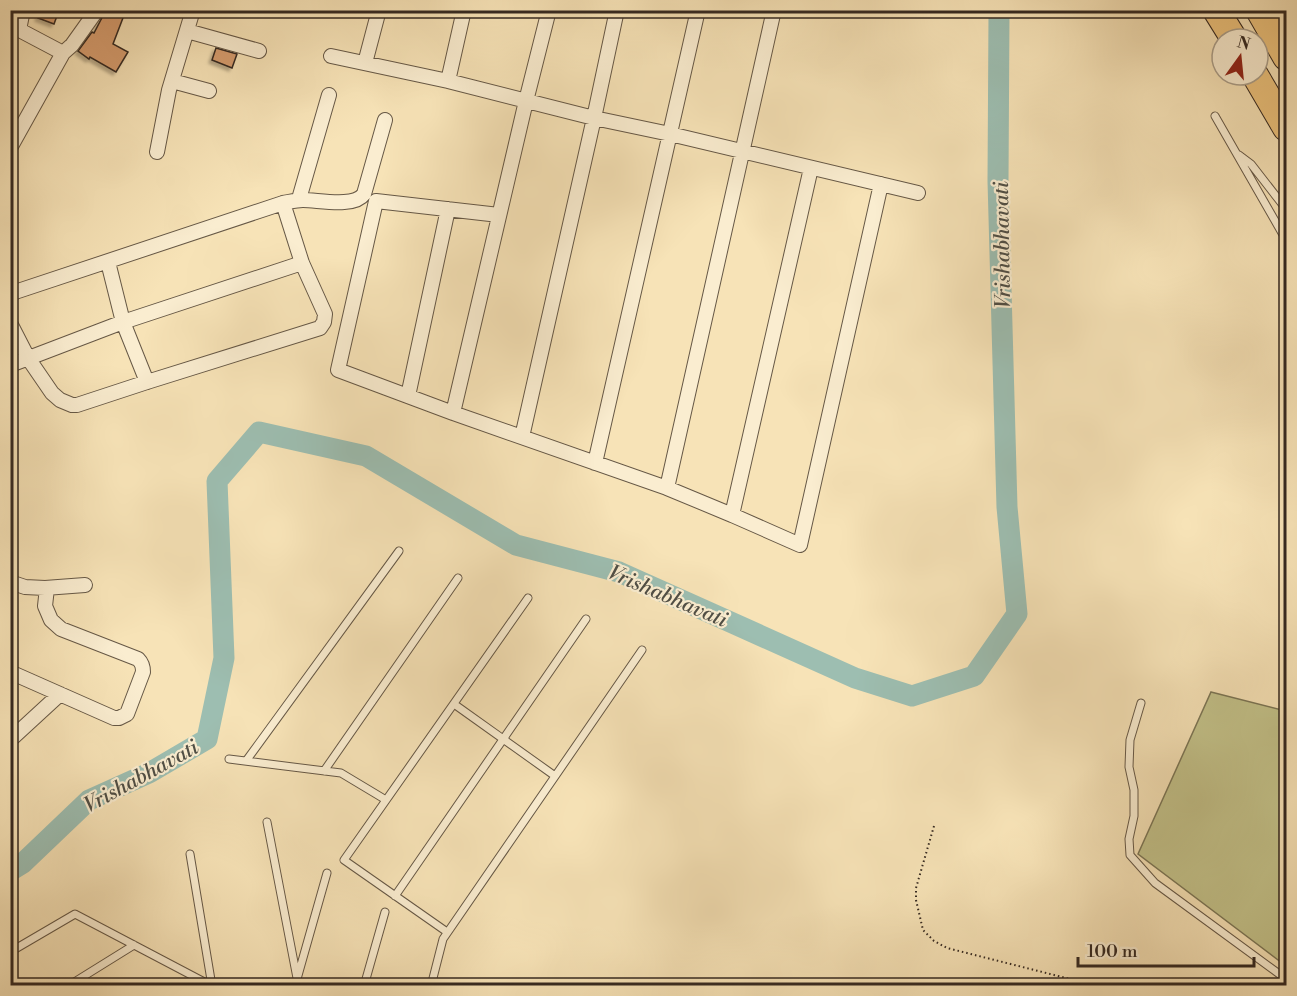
<svg xmlns="http://www.w3.org/2000/svg" width="1297" height="996" font-family="'Libre Bodoni',serif">
	<style>
		.green { fill: #c3c28a; stroke: #7c7656; stroke-width: 1.5 }
		.lines { fill: none; stroke-linecap: round; stroke-linejoin: round }
		.river { stroke: #9dbeb1; stroke-width: 21 }
		.building { fill: #d59c6e; stroke: #352921; stroke-width: 1.5; filter: url(#shadow) }
		.service-casing { stroke: #665846; stroke-width: 9 }
		.minor-casing { stroke: #665846; stroke-width: 16 }
		.tertiary-casing { stroke: #665846; stroke-width: 19 }
		.motorway-casing { stroke: #352921; stroke-width: 28 }
		.path { stroke: #352921; stroke-width: 2; stroke-dasharray: 1.5 3; stroke-linecap: butt }
		.service { stroke: #faedd0; stroke-width: 7 }
		.minor { stroke: #faedd0; stroke-width: 14 }
		.tertiary { stroke: #faedd0; stroke-width: 16 }
		.motorway { stroke: #ecc27c; stroke-width: 26 }
		.labels { text-anchor: middle; stroke-width: 4.5; stroke-linejoin: round; paint-order: stroke }
		.water-label { font-size: 21px; font-style: italic; fill: #4f4e45; stroke: #faedd0 }
	</style>
	<defs>
		<filter id="shadow"><feDropShadow dx="-3" dy="3" stdDeviation="1.5" flood-color="#0004"/></filter>
	</defs>
	<rect width="100%" height="100%" fill="#f7e3b7"/>
	<filter id="stains"><feTurbulence type="fractalNoise" baseFrequency=".00333" numOctaves="4"/><feColorMatrix values="0 0 0 0 .2 0 0 0 0 .09 0 0 0 0 .02 0 0 0 .5 -.17"/></filter>
	<radialGradient id="worn" r=".72"><stop offset=".6" stop-color="#630" stop-opacity="0"/><stop offset="1" stop-color="#630" stop-opacity=".3"/></radialGradient>
	<!-- green -->
	<path class="green" d="M1211 692 1286 711V966L1138 854Z"/>
	<g class="lines">
		<!-- river -->
		<path class="river" d="M10 871 23 863 89 800 149 773 207 739 224 658 217 481 259 432 366 456 516 545 619 572 855 678 912 696 974 676 1017 614 1007 507 998 181 999 13 997 10"/>
	</g>
	<!-- building -->
	<path class="building" d="M41 10H53L58 13 54 24 38 18Z
		M106 10H126L113 44 128 52 116 72 90 57 89 59 78 51 92 32 94 33Z
		M216 48 237 54 232 68 212 60Z"/>
	<g class="lines">
		<!-- service casing -->
		<g class="service-casing">
			<path id="service" d="M1215 116 1286 240
				M1239 155 1251 164 1286 209
				M1141 703 1130 740 1129 767 1134 790V816L1129 839 1130 855 1155 883 1286 979
				M454 704 555 776
				M229 759 341 773 386 800
				M246 761 399 551
				M324 771 458 578
				M267 822 297 978
				M190 854 212 986
				M395 896 586 619
				M447 932 344 860 528 598
				M10 952 75 914 212 986
				M68 986 134 945
				M295 986 327 873
				M364 986 385 912
				M431 986 443 939 642 650"/>
		</g>
		<!-- minor casing -->
		<g class="minor-casing">
			<path id="minor" d="M464 10 448 81 594 118 670 134 918 193
				M549 10 526 101 453 413 667 488 774 10
				M10 25 63 53
				M19 30 23 10
				M187 31 259 51
				M331 56 448 81
				M365 63 379 10
				M172 81 209 91
				M10 148 63 53 72 45 97 10
				M157 152 169 90 193 10
				M299 199 329 95
				M108 262 123 322 147 382
				M10 296 15 292 283 203C289 202 296 200 303 200 319 200 354 208 364 194L385 120
				M10 323 28 358 52 393 60 400 72 405H77L147 382 320 328 324 322 325 314 302 263 283 203
				M10 364H13L123 322 302 263
				M408 396 448 209
				M453 413 338 370 376 201 499 215
				M522 437 594 118 617 10
				M595 463 698 10
				M667 488 732 515 811 168
				M732 515 800 545 881 184
				M10 582 25 587 45 588 85 585
				M10 672 114 718H119L127 714 143 672C143 666 142 663 138 659L61 629 51 620 45 606 47 588
				M10 740 60 694"/>
		</g>
		<!-- tertiary casing -->
		<g class="tertiary-casing">
			<path id="tertiary" d="M1285 986 1286 983"/>
		</g>
		<!-- motorway casing -->
		<g class="motorway-casing">
			<path id="motorway" d="M1216 10 1234 39
				M1259 10 1286 57
				M1255 75 1286 128"/>
		</g>
		<!-- path -->
		<path class="path" d="M934 826 916 888V900L923 930 934 941 947 948 1074 980 1090 986"/>
		<!-- service -->
		<use href="#service" class="service"/>
		<!-- minor -->
		<use href="#minor" class="minor"/>
		<!-- tertiary -->
		<use href="#tertiary" class="tertiary"/>
		<!-- motorway -->
		<use href="#motorway" class="motorway"/>
	</g>
	<g class="labels">
		<!-- water labels -->
		<g class="water-label">
			<text transform="translate(1002 245) rotate(-91)" y="7">Vrishabhavati</text>
			<text transform="translate(668 596) rotate(23)" y="7">Vrishabhavati</text>
			<text transform="translate(141 776) rotate(-29)" y="7">Vrishabhavati</text>
		</g>
	</g>
	<!-- margin -->
	<rect width="1297" height="996" fill="none" stroke="#f7e3b7" stroke-width="36"/>
	<rect x="12" y="12" width="1273" height="972" fill="none" stroke="#352921" stroke-width="3"/>
	<rect x="18" y="18" width="1261" height="960" fill="none" stroke="#352921" stroke-width="1.5"/>
	<!-- north arrow -->
	<g transform="translate(1240 57) rotate(15)"><circle r="28" fill="#faedd0" stroke="#ab9f8a" stroke-width="1.5"/>
	<path d="M0-4.5L10 22L0 15L-10 22Z" fill="#8f2418"/>
	<text y="-9" font-size="16" font-weight="bold" text-anchor="middle" fill="#352921">N</text>
	</g>
	<!-- scale -->
	<path d="M1078 957v9h176v-9" fill="none" stroke="#352921" stroke-width="3"/>
	<text x="1087" y="957" font-size="18" fill="#352921" stroke="#faedd0" stroke-width="4.5" paint-order="stroke">100 m</text>
	<rect width="100%" height="100%" filter="url(#stains)"/>
	<rect width="100%" height="100%" fill="url(#worn)"/>
</svg>
